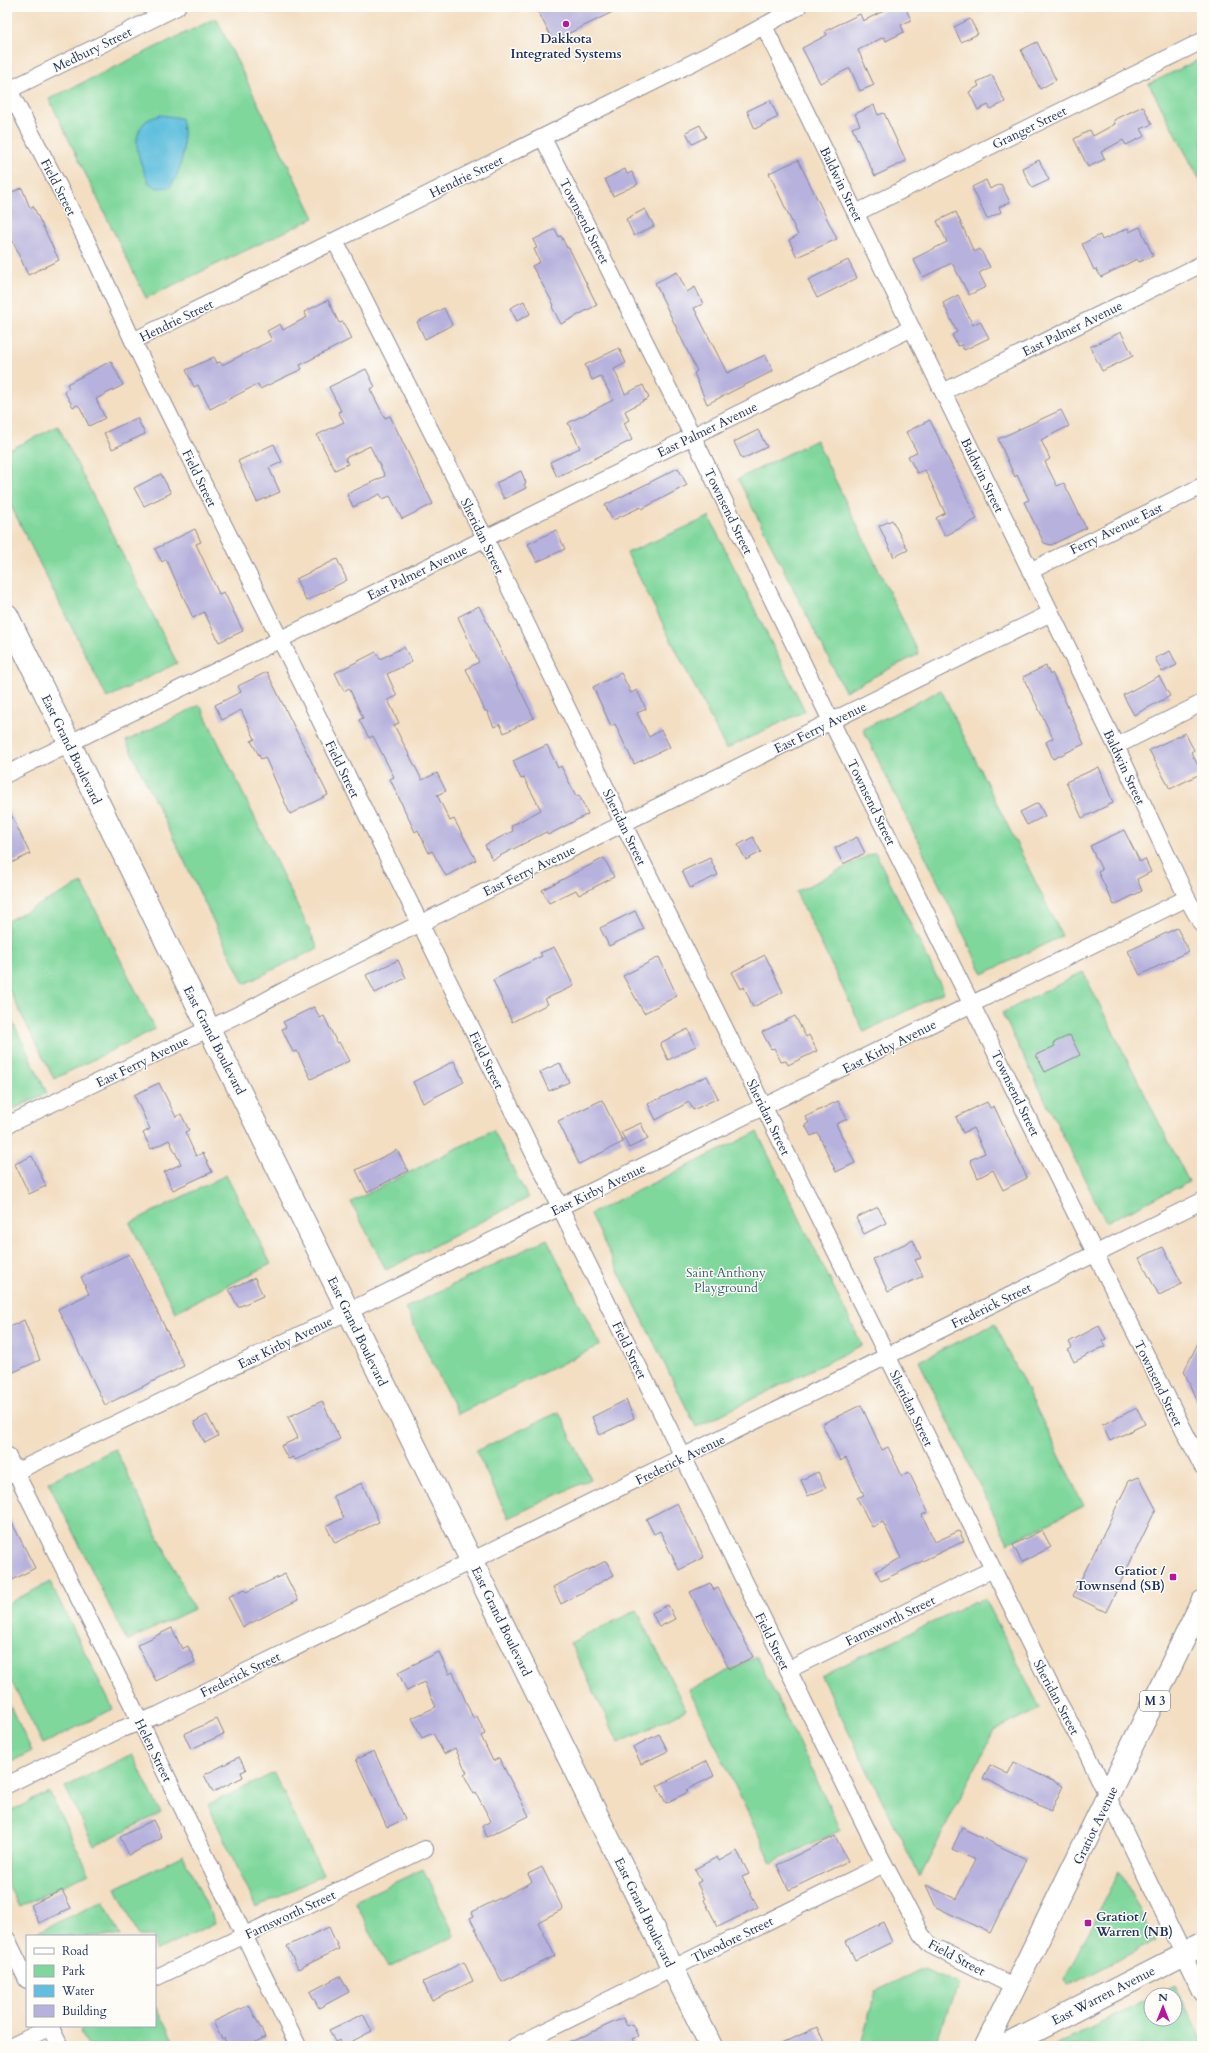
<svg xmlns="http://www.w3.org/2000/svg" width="1209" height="2053" font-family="Cardo,serif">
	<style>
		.green { fill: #7fd79c; stroke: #4d837d }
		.water { fill: #60bfde; stroke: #3e779e }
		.building { fill: #b7b2dd }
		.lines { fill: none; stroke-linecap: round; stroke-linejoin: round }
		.minor-casing { stroke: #878690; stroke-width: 18 }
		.secondary-casing { stroke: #878690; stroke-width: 24 }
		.primary-casing { stroke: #878690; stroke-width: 24 }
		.minor { stroke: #fff; stroke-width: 16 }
		.secondary { stroke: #fff; stroke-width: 22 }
		.primary { stroke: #fff; stroke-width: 22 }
		.poi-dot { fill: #b5179e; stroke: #fdfcf7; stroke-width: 1.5 }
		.labels { text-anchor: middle; stroke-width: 3; stroke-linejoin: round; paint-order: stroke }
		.shield { fill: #fdfcf7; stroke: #5f6c8c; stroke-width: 1 }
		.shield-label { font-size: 12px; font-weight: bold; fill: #1b2f5e }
		.poi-label { font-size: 13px; font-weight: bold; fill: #1b2f5e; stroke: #fdfcf7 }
		.street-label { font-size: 13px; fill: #1b2f5e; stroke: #fdfcf7 }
		.park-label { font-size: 13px; fill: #396171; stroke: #fdfcf7 }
	</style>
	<rect width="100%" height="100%" fill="#fdfcf7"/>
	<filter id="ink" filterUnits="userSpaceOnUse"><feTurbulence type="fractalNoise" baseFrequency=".025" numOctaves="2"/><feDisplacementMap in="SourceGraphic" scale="8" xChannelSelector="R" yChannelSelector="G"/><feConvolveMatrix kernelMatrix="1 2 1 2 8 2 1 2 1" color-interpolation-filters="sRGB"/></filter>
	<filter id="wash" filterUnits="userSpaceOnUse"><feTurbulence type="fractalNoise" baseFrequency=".012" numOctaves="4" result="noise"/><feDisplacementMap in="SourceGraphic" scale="16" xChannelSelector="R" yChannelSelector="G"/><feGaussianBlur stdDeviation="0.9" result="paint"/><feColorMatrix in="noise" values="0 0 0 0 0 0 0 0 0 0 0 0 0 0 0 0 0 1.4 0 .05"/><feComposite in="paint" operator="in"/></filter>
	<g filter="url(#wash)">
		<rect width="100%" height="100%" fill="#f3dec2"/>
		<!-- green -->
		<path class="green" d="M216 18 314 218 146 298 49 99Z
			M1202 58V184L1149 84Z
			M58 426 177 663 107 698 7 498V451Z
			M816 440 919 654 845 691 738 479Z
			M709 517 805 711 726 749 627 553Z
			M941 690 1062 936 983 974 863 729Z
			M200 705 318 948 244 984 126 741Z
			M875 852 944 992 864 1032 796 892Z
			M82 883 155 1029 54 1079 7 986V921Z
			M1083 972 1189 1182 1106 1222 1002 1013Z
			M7 1010 47 1093 7 1112Z
			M493 1130 528 1198 386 1270 351 1202Z
			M757 1132 862 1345 696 1427 590 1214Z
			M226 1175 271 1264 175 1312 130 1223Z
			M547 1239 600 1345 458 1414 405 1308Z
			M995 1324 1084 1506 1008 1543 919 1361Z
			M559 1412 591 1479 508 1518 476 1451Z
			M115 1449 194 1609 127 1641 48 1482Z
			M50 1582 113 1709 43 1744 7 1673V1604Z
			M985 1598 1040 1708 994 1731 920 1877 821 1676 975 1601 976 1603Z
			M637 1610 686 1710 619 1743 570 1643Z
			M757 1657 841 1830 772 1863 689 1690Z
			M7 1700 32 1751 7 1764Z
			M132 1754 161 1813 94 1846 65 1787Z
			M274 1773 323 1875 256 1907 208 1805Z
			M49 1792 89 1873 19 1907 7 1882V1813Z
			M183 1855 215 1923 155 1951V1936H139L116 1888Z
			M423 1869 455 1936 388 1968 355 1901Z
			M1120 1871 1155 1941 1068 1986 1064 1980Z
			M103 1901 120 1936H37L35 1933Z
			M923 1969 959 1984 934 2046H860L876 1991Z
			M1175 1985 1202 2040V2046H1053L1151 1997V2019H1175V1995H1154Z
			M155 2004 176 2046H88L80 2030 87 2026H155Z"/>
		<!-- water -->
		<path class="water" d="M160 115 181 118C186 141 184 168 170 187L157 188 149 183C141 165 128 138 146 121 149 118 156 117 160 115Z"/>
		<g id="blocks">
			<!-- building -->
			<path class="building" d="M536 7H623L553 41Z
				M892 7H905L911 20 901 25 904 32 886 41 884 37 858 50 874 85 860 91 850 68 820 83 802 48 827 35 825 31 860 14 863 21Z
				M970 19 978 34 961 42 954 27Z
				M1037 42 1056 80 1040 89 1021 50Z
				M992 75 1005 102 991 109 988 105 978 110 969 92 979 86 977 82Z
				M770 100 778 117 755 129 747 111Z
				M874 105 878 115 884 113 906 161 875 176 852 128 860 125 855 114Z
				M1143 106 1152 124 1141 129 1145 136 1126 145 1123 140 1101 152 1105 159 1088 167 1074 139 1090 130 1093 136 1115 124 1114 120Z
				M700 125 706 137 692 144 686 132Z
				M798 160 837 239 797 257 789 240 798 235 769 173Z
				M1039 160 1049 180 1032 188 1022 168Z
				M625 169 627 174 632 172 638 184 613 196 605 179Z
				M986 180 990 189 1001 184 1010 202 999 207 1001 212 987 219 972 187Z
				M22 188 30 208 33 206 59 260 28 275 7 228V194Z
				M645 209 654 226 634 236 626 219Z
				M956 212 974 252 980 249 990 267 979 273 986 287 969 295 952 263 923 277 913 259 947 242 937 221Z
				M1140 227 1153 256 1139 262 1137 259 1101 277 1096 269 1094 270 1082 244 1100 235 1102 240 1128 228 1129 232Z
				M555 229 559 237 561 236 567 248H569L597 305 561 324 552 307 554 305 532 266 540 262 534 249 537 248 533 240Z
				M848 260 857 278 817 298 808 280Z
				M677 272 687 292 695 287 703 304 694 308 727 373 765 355 773 371 707 404 694 373 697 371 655 283Z
				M958 295 973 325 980 321 989 338 964 350 962 345 958 346 952 335 957 332 943 303Z
				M328 300 339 323 343 322 351 339 300 365 302 369 289 375 260 389 258 384 210 409 198 385 194 387 186 370 214 357 217 363 220 362 222 365 272 340 267 331 280 324 283 330 307 317 304 312Z
				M524 301 530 314 517 321 510 308Z
				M444 308 452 325 425 339 417 322Z
				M1121 332 1133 356 1102 371 1090 347Z
				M619 348 626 363 614 369 625 394 643 385 649 398 625 411 629 420 624 423 632 440 557 477 550 462 580 448 568 423 613 400 601 376 592 380 585 365Z
				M111 361 123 385 96 399 105 418 89 426 80 407 77 405 73 407 64 391 69 388 67 384Z
				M366 369 375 387 370 389 385 418 390 416 433 504 402 519 390 496 383 499 380 494 353 507 347 494 385 476 370 446 345 458 348 464 335 470 317 435 344 422 338 412 341 411 329 387Z
				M1061 410 1069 426 1041 440 1050 459 1045 462 1057 486 1064 483 1086 528 1051 545 1044 543 1024 502 1029 500 1017 475 1015 477 998 439Z
				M137 418 145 434 112 449 104 433Z
				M930 420 977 519 945 536 936 518 945 513 936 493 925 470 917 473 908 456 917 452 906 432Z
				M758 430 767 447 742 459 734 442Z
				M274 444 282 462 269 468 280 492 257 502 238 461Z
				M678 468 687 485 642 509 641 507 613 520 605 505Z
				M521 471 526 483 524 484 526 488 504 499 496 483Z
				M161 474 171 493 144 506 134 488Z
				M892 520 908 550 894 557 879 526Z
				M195 529 201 542 196 544 219 594 224 592 243 631 219 642 204 612 193 618 166 559 162 562 155 549Z
				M556 530 565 549 537 562 528 544Z
				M337 559 347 580 306 601 296 579Z
				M479 606 534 718 504 733 500 724 494 727 487 711H485L466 669 479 662 458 617Z
				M404 647 412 662 387 674 397 696 388 700 399 723 394 725 422 780 437 773 446 791 437 795 450 821 454 819 476 860 446 876 432 851 429 853 418 830 415 832 390 779 394 777 373 736 369 738 359 720 363 718 349 688 344 691 335 673 376 652 380 659Z
				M1170 651 1177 665 1162 672 1155 658Z
				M1046 666 1050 675 1052 673 1062 694 1084 744 1053 759 1046 742 1053 738 1023 677Z
				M267 672 328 795 290 814 265 757 261 759 251 741 255 739 241 710 222 720 215 705 241 692 238 686Z
				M621 673 631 693 637 690 646 709 637 713 649 737 661 730 670 747 634 764 615 724 611 726 593 687Z
				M1159 676 1170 696 1134 715 1123 695Z
				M1185 733 1194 750 1191 752 1202 773 1170 789 1149 750Z
				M547 745 558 768 561 766 576 796 579 795 588 814 548 835 546 832 492 860 485 845 513 831 511 826 541 810 524 778 521 779 513 761Z
				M1099 767 1113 803 1082 818 1066 782Z
				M1038 803 1045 816 1027 825 1020 812Z
				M7 806 30 854 7 865Z
				M1124 830 1140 862 1145 859 1151 872 1137 879 1142 891 1114 905 1098 872 1102 870 1090 846Z
				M753 837 761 852 746 860 738 845Z
				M857 837 865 853 843 864 835 848Z
				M604 858 614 877 579 895 576 890 549 903 542 890Z
				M710 858 718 875 690 888 682 871Z
				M635 911 644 929 609 946 600 928Z
				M1177 928 1189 951 1140 975 1128 951Z
				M554 947 574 986 545 999 548 1004 512 1022 493 980 542 956 540 953Z
				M765 955 783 992 753 1007 744 987 741 989 732 972Z
				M659 957 677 996 644 1013 623 976Z
				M398 960 406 978 375 993 366 975Z
				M314 1007 320 1018 324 1016 337 1043 339 1042 349 1061 311 1079 297 1051 293 1052 282 1029 286 1027 283 1022Z
				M795 1016 806 1037 809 1035 817 1051 788 1065 786 1061 781 1062 774 1048 771 1049 762 1032Z
				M688 1029 696 1046 668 1060 660 1043Z
				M1070 1035 1080 1055 1045 1072 1036 1055 1055 1046 1053 1043Z
				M454 1061 464 1082 423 1103 413 1082Z
				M560 1063 569 1082 549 1091 540 1072Z
				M707 1076 718 1098 693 1110 689 1102 656 1120 648 1104Z
				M159 1083 176 1117 181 1114 189 1130 185 1132 196 1156 203 1153 212 1172 173 1190 164 1172 181 1164 169 1140 151 1149 143 1133 150 1129 134 1095Z
				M602 1100 623 1142 579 1164 558 1121Z
				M838 1101 847 1119 836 1124 855 1163 836 1172 818 1133 811 1136 805 1125 809 1123 805 1117Z
				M987 1102 990 1108 994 1106 1027 1178 1003 1190 993 1170 978 1178 970 1160 985 1153 973 1128 963 1133 956 1117Z
				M641 1123 648 1139 629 1148 621 1132Z
				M397 1150 408 1171 367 1192 356 1170Z
				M32 1156 46 1186 29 1194 15 1164Z
				M878 1207 886 1223 864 1234 856 1218Z
				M913 1240 921 1258 915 1260 923 1276 888 1292 873 1259Z
				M1163 1247 1182 1284 1159 1295 1139 1258Z
				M129 1254 184 1366 105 1405 58 1309 89 1294 81 1277Z
				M255 1278 263 1296 238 1307 229 1289Z
				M24 1320 40 1360 7 1375V1328Z
				M1099 1326 1106 1339 1102 1341 1105 1346 1074 1362 1068 1350 1072 1348 1069 1342Z
				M1202 1335V1414L1184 1371Z
				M626 1400 634 1418 600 1435 592 1417Z
				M322 1401 340 1439 295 1460 293 1457 288 1459 281 1446 298 1438 288 1417Z
				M861 1405 882 1450 888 1447 902 1476 909 1472 928 1512 922 1515 935 1542 959 1531 964 1541 881 1581 876 1571 901 1558 883 1522 872 1527 857 1498 864 1495 846 1458 840 1461 822 1424Z
				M1137 1408 1145 1424 1110 1441 1102 1425Z
				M207 1415 218 1436 205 1443 194 1422Z
				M818 1472 826 1488 808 1496 801 1480Z
				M1139 1477 1156 1509 1106 1612 1073 1596 1129 1481Z
				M362 1483 379 1522 335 1543 326 1526 344 1518 333 1496Z
				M677 1503 704 1557 679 1570 660 1531 654 1534 646 1519Z
				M7 1513 35 1568 7 1583Z
				M1042 1530 1051 1547 1022 1562 1013 1545Z
				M606 1561 614 1575 561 1604 553 1587Z
				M285 1574 298 1600 243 1627 228 1597 245 1589 246 1592Z
				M710 1583 714 1590 718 1588 753 1657 729 1669 690 1592Z
				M668 1605 675 1619 659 1627 652 1613Z
				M172 1628 182 1649 188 1646 195 1662 156 1681 137 1645Z
				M439 1652 449 1674 453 1672 473 1718 477 1716 485 1734 481 1736 493 1761 499 1758 529 1816 487 1837 482 1826 491 1821 476 1793 474 1794 464 1775 467 1773 455 1748 444 1754 433 1733 422 1738 412 1718 436 1707 424 1682 407 1691 398 1672Z
				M217 1719 224 1734 191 1749 184 1734Z
				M659 1734 668 1751 641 1764 633 1747Z
				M374 1751 405 1819 387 1827 356 1759Z
				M239 1757 246 1770 241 1772 243 1777 213 1792 204 1775Z
				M707 1761 714 1776 686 1790 688 1792 666 1803 657 1786Z
				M1014 1762 1063 1786 1051 1811 983 1778 990 1765 1008 1774Z
				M153 1820 162 1838 129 1855 120 1837Z
				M962 1828 1026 1859 990 1933 936 1907 926 1885 956 1899 975 1860 952 1849Z
				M835 1836 848 1861 789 1890 777 1865Z
				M737 1851 749 1874 742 1877 758 1907 718 1927 704 1900 705 1899 697 1883 701 1881 695 1869 717 1857 719 1861Z
				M542 1867 563 1909 538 1922 555 1956 502 1982 470 1918 474 1916 472 1912 532 1882 528 1874Z
				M62 1890 71 1908 39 1923 31 1905Z
				M883 1922 892 1942 855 1960 846 1941Z
				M329 1927 339 1949 298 1969 287 1946Z
				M464 1962 473 1981 432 2001 423 1982Z
				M340 1976 349 1992 319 2008 310 1992Z
				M249 2005 265 2037 248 2046H227L224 2038 222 2039 213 2022Z
				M363 2014 372 2031 343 2046 340 2040 335 2042 329 2030Z
				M623 2018 627 2026 632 2024 638 2036 632 2039 636 2046H562Z
				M817 2027 824 2042 815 2046H777Z"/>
		</g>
	</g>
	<g filter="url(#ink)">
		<use href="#blocks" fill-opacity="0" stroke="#878690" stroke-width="1"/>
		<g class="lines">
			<!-- minor casing -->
			<g class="minor-casing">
				<path id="minor" d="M764 26 1116 746 1187 898 1202 925
					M7 86 87 241 133 341 878 1852 921 1934 930 1945 1015 1987
					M7 91 177 7
					M543 138 701 453 831 721 1095 1253 1202 1466
					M856 213 1202 41
					M335 241 485 538 623 823 993 1569 1059 1703 1085 1749 1202 1993
					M133 341 738 40 798 7
					M943 392 1202 264
					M1030 571 1202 486
					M1116 746 1202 703
					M7 774 912 328
					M7 1125 252 1008 285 990 1051 613
					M7 1455 140 1721 298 2046
					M7 1476 349 1311 1187 898
					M788 1670 993 1569
					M7 1785 119 1730 158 1715 1202 1201
					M7 1939 27 1980
					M155 1978 425 1849
					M50 2026 60 2046
					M12 2046 52 2026
					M515 2046 884 1864"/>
			</g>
			<!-- secondary casing -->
			<g class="secondary-casing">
				<path id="secondary" d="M7 615 181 972 711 2046
					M1005 2046 1202 1945"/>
			</g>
			<!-- primary casing -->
			<g class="primary-casing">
				<path id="primary" d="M986 2046 1202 1602"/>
			</g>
			<!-- minor -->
			<use href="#minor" class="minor"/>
			<!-- secondary -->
			<use href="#secondary" class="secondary"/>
			<!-- primary -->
			<use href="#primary" class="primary"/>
		</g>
	</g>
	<!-- markers -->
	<g class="poi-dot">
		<circle cx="566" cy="24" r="4"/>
		<rect x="1169" y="1573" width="8" height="8" rx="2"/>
		<rect x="1084" y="1919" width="8" height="8" rx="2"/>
	</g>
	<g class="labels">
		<!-- shield labels -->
		<rect class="shield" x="1140" y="1691" width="30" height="20" rx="3"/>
		<g class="shield-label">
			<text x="1155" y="1705">M 3</text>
		</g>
		<!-- poi labels -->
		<g class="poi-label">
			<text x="566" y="43">Dakkota<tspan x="566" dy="15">Integrated Systems</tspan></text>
			<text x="1165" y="1575" text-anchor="end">Gratiot /<tspan x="1165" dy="15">Townsend (SB)</tspan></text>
			<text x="1096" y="1921" text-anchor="start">Gratiot /<tspan x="1096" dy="15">Warren (NB)</tspan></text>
		</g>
		<!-- street labels -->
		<g class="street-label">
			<text transform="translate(92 49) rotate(-26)" y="5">Medbury Street</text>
			<text transform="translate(1029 127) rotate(-26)" y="5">Granger Street</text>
			<text transform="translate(466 176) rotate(-26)" y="5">Hendrie Street</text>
			<text transform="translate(842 184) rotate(64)" y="5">Baldwin Street</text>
			<text transform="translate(59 187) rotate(63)" y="5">Field Street</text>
			<text transform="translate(585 221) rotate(63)" y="5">Townsend Street</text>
			<text transform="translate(176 320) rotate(-26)" y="5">Hendrie Street</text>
			<text transform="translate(1072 328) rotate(-26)" y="5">East Palmer Avenue</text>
			<text transform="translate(707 429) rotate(-26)" y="5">East Palmer Avenue</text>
			<text transform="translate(983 475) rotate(64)" y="5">Baldwin Street</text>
			<text transform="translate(200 478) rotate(64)" y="5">Field Street</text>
			<text transform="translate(729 511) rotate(64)" y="5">Townsend Street</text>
			<text transform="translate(1116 528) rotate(-26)" y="5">Ferry Avenue East</text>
			<text transform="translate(483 536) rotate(64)" y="5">Sheridan Street</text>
			<text transform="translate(417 572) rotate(-26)" y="5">East Palmer Avenue</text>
			<text transform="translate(820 727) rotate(-26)" y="5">East Ferry Avenue</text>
			<text transform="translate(72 749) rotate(64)" y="5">East Grand Boulevard</text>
			<text transform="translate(1125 767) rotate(65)" y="5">Baldwin Street</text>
			<text transform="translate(343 769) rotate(64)" y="5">Field Street</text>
			<text transform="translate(872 802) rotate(64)" y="5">Townsend Street</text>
			<text transform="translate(625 827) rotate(64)" y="5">Sheridan Street</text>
			<text transform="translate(529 870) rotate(-26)" y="5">East Ferry Avenue</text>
			<text transform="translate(215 1040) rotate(63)" y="5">East Grand Boulevard</text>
			<text transform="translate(889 1046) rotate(-27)" y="5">East Kirby Avenue</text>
			<text transform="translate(487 1060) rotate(64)" y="5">Field Street</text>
			<text transform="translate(142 1061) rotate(-26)" y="5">East Ferry Avenue</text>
			<text transform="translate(1016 1093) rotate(64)" y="5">Townsend Street</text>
			<text transform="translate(769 1117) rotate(64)" y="5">Sheridan Street</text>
			<text transform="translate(598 1189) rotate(-26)" y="5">East Kirby Avenue</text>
			<text transform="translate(991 1305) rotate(-26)" y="5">Frederick Street</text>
			<text transform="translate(358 1331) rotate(64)" y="5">East Grand Boulevard</text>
			<text transform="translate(285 1342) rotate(-26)" y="5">East Kirby Avenue</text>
			<text transform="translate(630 1350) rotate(64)" y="5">Field Street</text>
			<text transform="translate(1159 1383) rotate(64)" y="5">Townsend Street</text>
			<text transform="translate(912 1408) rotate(64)" y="5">Sheridan Street</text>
			<text transform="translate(680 1459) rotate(-26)" y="5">Frederick Avenue</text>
			<text transform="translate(890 1620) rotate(-26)" y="5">Farnsworth Street</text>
			<text transform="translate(502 1621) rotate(64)" y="5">East Grand Boulevard</text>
			<text transform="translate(773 1641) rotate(64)" y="5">Field Street</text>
			<text transform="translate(240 1674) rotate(-26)" y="5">Frederick Street</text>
			<text transform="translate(1057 1697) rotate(62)" y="5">Sheridan Street</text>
			<text transform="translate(154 1750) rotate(64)" y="5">Helen Street</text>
			<text transform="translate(1095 1825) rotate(-64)" y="5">Gratiot Avenue</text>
			<text transform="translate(645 1912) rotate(64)" y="5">East Grand Boulevard</text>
			<text transform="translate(290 1914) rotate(-25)" y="5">Farnsworth Street</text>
			<text transform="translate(732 1939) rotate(-26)" y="5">Theodore Street</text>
			<text transform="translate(957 1957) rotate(28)" y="5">Field Street</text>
			<text transform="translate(1103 1995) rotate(-27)" y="5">East Warren Avenue</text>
		</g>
		<!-- park labels -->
		<g class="park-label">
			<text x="726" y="1277">Saint Anthony<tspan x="726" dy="15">Playground</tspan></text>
		</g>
	</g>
	<!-- margin -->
	<rect width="1209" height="2053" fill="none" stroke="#fdfcf7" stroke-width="24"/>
	<!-- legend -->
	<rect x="26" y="1935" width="130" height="92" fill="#fdfcf7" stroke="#a3aaba"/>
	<rect x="34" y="1948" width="20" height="6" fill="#ffffff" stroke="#a3aaba"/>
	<text x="62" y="1955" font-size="12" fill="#1b2f5e">Road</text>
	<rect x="34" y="1965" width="20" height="12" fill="#7fd79c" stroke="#a3aaba"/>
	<text x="62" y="1975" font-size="12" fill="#1b2f5e">Park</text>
	<rect x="34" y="1985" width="20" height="12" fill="#60bfde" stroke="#a3aaba"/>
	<text x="62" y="1995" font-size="12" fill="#1b2f5e">Water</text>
	<rect x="34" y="2005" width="20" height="12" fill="#b7b2dd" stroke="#a3aaba"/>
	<text x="62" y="2015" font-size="12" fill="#1b2f5e">Building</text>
	<!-- north arrow -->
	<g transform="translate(1163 2007)"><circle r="19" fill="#fdfcf7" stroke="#a3aaba"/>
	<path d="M0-3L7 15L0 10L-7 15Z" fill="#b5179e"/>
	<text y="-6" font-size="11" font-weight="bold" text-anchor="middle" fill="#1b2f5e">N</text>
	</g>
</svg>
